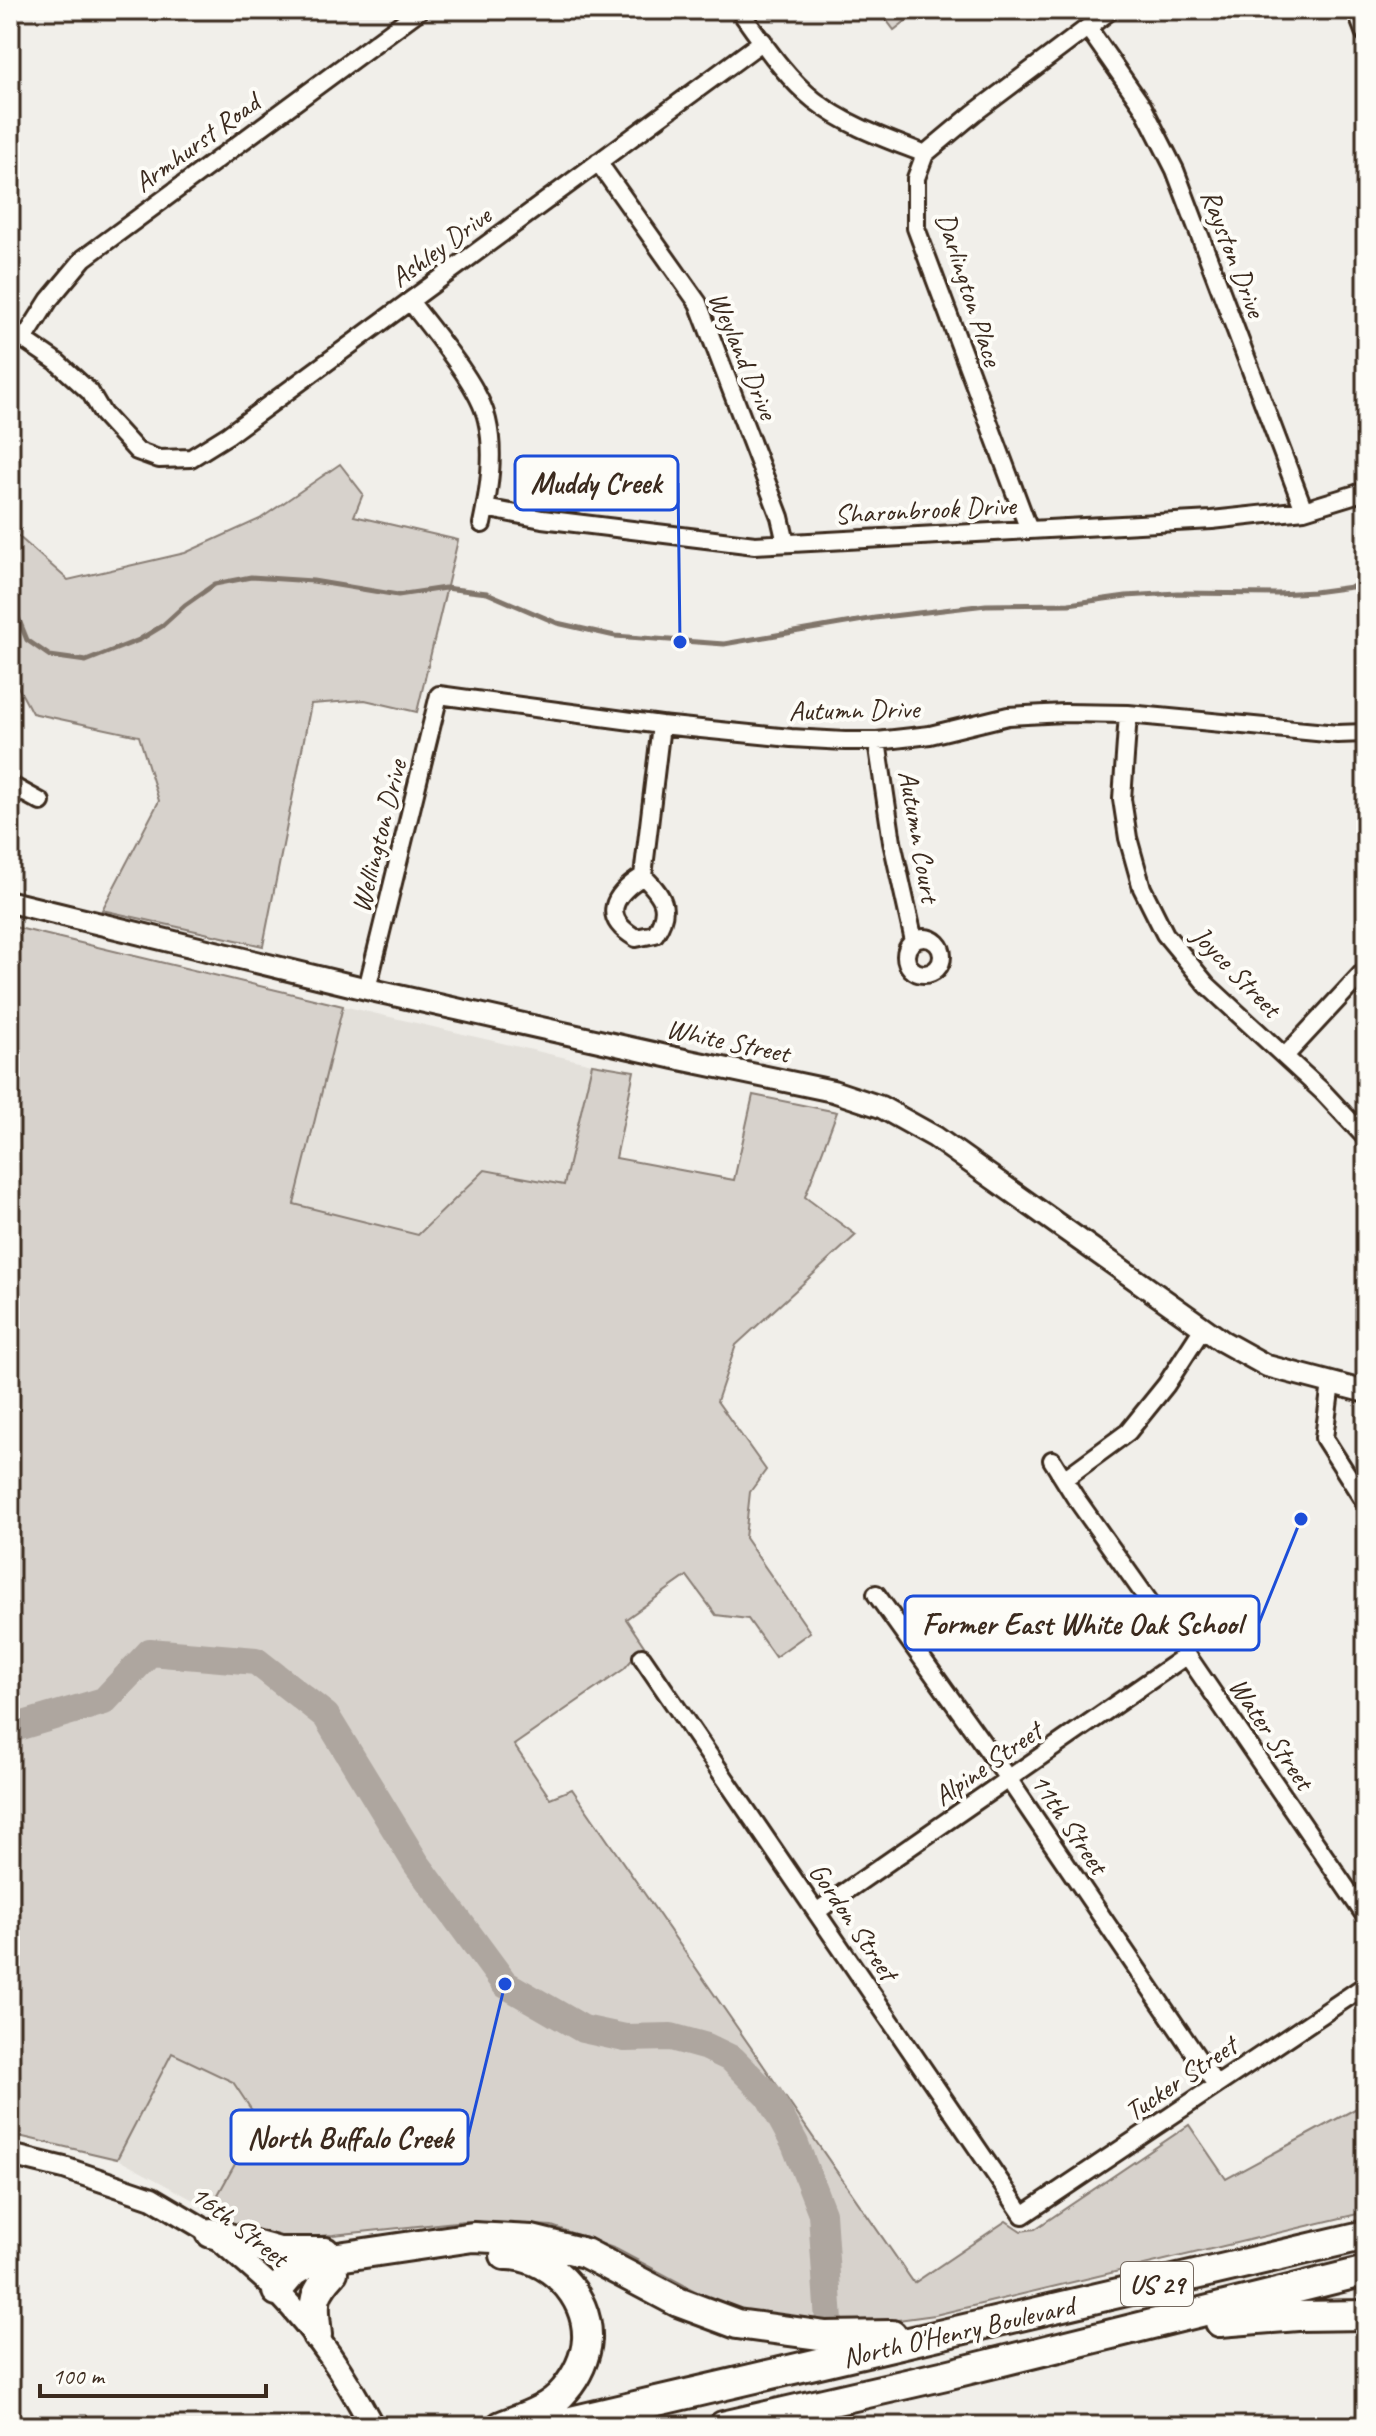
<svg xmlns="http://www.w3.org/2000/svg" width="1376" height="2436" font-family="Caveat,sans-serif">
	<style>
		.built { fill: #e3e0da }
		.green { fill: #d7d2cc; stroke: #897e75; stroke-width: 2 }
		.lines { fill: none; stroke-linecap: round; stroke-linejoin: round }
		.stream { stroke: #80746b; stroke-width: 5 }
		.river { stroke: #aea69f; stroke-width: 28 }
		.minor-casing { stroke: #3b2a1e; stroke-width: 22 }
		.tertiary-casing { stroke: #3b2a1e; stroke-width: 26 }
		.secondary-casing { stroke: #3b2a1e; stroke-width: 28 }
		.motorway-casing { stroke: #3b2a1e; stroke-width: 34 }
		.minor { stroke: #fdfcf7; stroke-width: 16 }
		.tertiary { stroke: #fdfcf7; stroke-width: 20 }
		.secondary { stroke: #fdfcf7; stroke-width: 22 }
		.motorway { stroke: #fdfcf7; stroke-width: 28 }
		.labels { text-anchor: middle; stroke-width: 8; stroke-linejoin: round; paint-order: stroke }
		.shield { fill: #fdfcf7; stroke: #75695f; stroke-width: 2 }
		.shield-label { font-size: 26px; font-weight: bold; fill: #3b2a1e }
		.street-label { font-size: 28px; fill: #3b2a1e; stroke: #fdfcf7 }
		.leader { fill: none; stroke: #1d4ed8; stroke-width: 3 }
		.callout-dot { fill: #1d4ed8; stroke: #fdfcf7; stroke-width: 3 }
		.callout { fill: #fdfcf7; stroke: #1d4ed8; stroke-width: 3 }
		.callout-label { font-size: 30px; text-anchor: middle; font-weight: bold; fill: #3b2a1e }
	</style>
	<rect width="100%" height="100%" fill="#f1efea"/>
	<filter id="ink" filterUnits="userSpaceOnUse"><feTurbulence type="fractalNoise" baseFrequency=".0125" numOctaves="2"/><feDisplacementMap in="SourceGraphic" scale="16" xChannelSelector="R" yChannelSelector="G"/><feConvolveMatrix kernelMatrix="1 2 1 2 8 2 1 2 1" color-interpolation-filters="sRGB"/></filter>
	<g filter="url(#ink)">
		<!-- built -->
		<path class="built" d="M343 1006 592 1064 564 1185 485 1170 418 1235 294 1204Z
			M172 2052 234 2082 259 2121 210 2209 117 2159Z"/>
		<!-- green -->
		<path class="green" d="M879 10H920L894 30Z
			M340 464 363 494 354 516 458 540 417 712 365 700 311 704 263 946 102 910 159 801 139 736 32 713 10 672V529L68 580 185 553 260 519Z
			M10 926 343 1006 294 1204 418 1235 485 1170 564 1185 592 1064 634 1071 616 1158 734 1180 753 1095 837 1112 805 1197 856 1235 736 1345 717 1401 766 1470 750 1492 745 1538 810 1632 775 1657 748 1619 716 1615 687 1576 626 1619 644 1646 624 1669 514 1745 550 1798 572 1789 914 2283 1006 2221 1021 2231 1035 2229 1189 2125 1226 2179 1366 2103V2212L935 2315 861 2325 791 2323 729 2309 616 2249 552 2226 465 2221 333 2235 274 2239 245 2231 210 2209 259 2121 233 2082 172 2053 117 2159 10 2134Z"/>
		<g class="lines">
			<!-- stream -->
			<path class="stream" d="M10 598 27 640 50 656 86 661 139 640 162 626 185 605 215 584 251 577 313 581 398 595 445 588 487 593 557 623 615 636 724 644 875 618 986 605 1069 604 1126 596 1177 593 1277 594 1314 592 1366 585"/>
			<!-- river -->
			<path class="river" d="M10 1729 104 1701 150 1652 256 1661 326 1716 416 1863 505 1984 583 2029 625 2038 671 2037 707 2047 732 2059 769 2096 795 2144 822 2213 829 2322"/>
			<!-- minor casing -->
			<g class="minor-casing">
				<path id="minor" d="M739 10C762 41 784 76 814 100 847 126 887 139 925 154
					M1088 28 1143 107 1175 170 1304 510
					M598 162 698 303 780 517 786 543
					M410 301C433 332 479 384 487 420 495 453 489 491 482 524
					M10 330 57 362 90 392 103 414 137 451 159 459 191 458 228 435 763 41
					M25 338 49 300 84 258 420 10
					M485 508 542 519 755 545 1212 520 1304 510 1366 491
					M1029 530 916 228V178L925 154 974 113 1111 10
					M1128 714 1122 799 1128 838 1142 888 1165 934 1207 985 1323 1092 1366 1138
					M877 741 892 842 914 941
					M10 785 41 802
					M643 876C613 895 600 917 636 938L655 934C672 908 663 896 643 876L661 725
					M906 956a18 18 0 1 1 36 0a18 18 0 1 1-36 0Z
					M367 989 439 695 661 725 791 738 845 741H877L930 735 1008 716 1064 713 1128 714 1337 734 1366 733
					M1285 1056 1366 969
					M1331 1383 1324 1438 1366 1504
					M1052 1460 1075 1497 1187 1655 1366 1917
					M1064 1479 1128 1432 1166 1385 1203 1328
					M876 1594 1009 1780 1216 2085
					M642 1657 1023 2215 1366 1985
					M816 1912 1187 1655"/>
			</g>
			<!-- tertiary casing -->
			<g class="tertiary-casing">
				<path id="tertiary" d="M1358 10 1366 31
					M10 902 367 989 675 1058 833 1091 881 1107 935 1137 1222 1341 1267 1366 1366 1392
					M10 2155 64 2168 152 2198 211 2233 277 2291"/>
			</g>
			<!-- secondary casing -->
			<g class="secondary-casing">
				<path id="secondary" d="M277 2291C318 2334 344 2373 372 2426"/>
			</g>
			<!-- motorway casing -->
			<g class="motorway-casing">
				<path id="motorway" d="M211 2233 279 2252H325
					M277 2291 293 2272 311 2261 473 2237 532 2240 585 2253 678 2302 737 2324 826 2336 892 2335
					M1220 2322 1298 2316 1366 2315
					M317 2335C314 2303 310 2297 333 2272
					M501 2426C524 2417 549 2410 565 2390 577 2376 586 2357 587 2339 589 2295 548 2254 505 2255
					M550 2426 1366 2235
					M723 2426 946 2375 1366 2271"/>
			</g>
			<!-- minor -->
			<use href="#minor" class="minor"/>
			<!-- tertiary -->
			<use href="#tertiary" class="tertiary"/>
			<!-- secondary -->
			<use href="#secondary" class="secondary"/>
			<!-- motorway -->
			<use href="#motorway" class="motorway"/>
		</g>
	</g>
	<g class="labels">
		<!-- shield labels -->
		<rect class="shield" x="1121" y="2262" width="72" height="44" rx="6"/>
		<g class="shield-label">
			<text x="1157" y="2293">US 29</text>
		</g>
		<!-- street labels -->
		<g class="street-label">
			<text transform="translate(196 142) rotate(-36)" y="10">Armhurst Road</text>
			<text transform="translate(440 246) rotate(-36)" y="10">Ashley Drive</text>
			<text transform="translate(1234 253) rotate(69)" y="10">Rayston Drive</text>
			<text transform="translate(970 289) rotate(72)" y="10">Darlington Place</text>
			<text transform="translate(744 355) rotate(67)" y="10">Weyland Drive</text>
			<text transform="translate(925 509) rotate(-3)" y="10">Sharonbrook Drive</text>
			<text transform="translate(854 709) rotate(-1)" y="10">Autumn Drive</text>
			<text transform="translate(378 836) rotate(-76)" y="10">Wellington Drive</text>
			<text transform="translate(920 836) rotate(80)" y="10">Autumn Court</text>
			<text transform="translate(1237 971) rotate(46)" y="10">Joyce Street</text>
			<text transform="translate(728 1040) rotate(12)" y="10">White Street</text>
			<text transform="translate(1272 1733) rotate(56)" y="10">Water Street</text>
			<text transform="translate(987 1763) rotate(-35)" y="10">Alpine Street</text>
			<text transform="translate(1070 1823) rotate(56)" y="10">11th Street</text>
			<text transform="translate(854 1921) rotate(56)" y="10">Gordon Street</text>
			<text transform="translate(1180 2078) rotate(-34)" y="10">Tucker Street</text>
			<text transform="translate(240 2225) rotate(38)" y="10">16th Street</text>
			<text transform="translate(958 2331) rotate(-13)" y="10">North O'Henry Boulevard</text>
		</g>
	</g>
	<!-- callouts -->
	<path class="leader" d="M680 642L678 483M1301 1519L1259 1623M505 1984L468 2137"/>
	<g class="callout-dot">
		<circle cx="680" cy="642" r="8"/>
		<circle cx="1301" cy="1519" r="8"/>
		<circle cx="505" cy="1984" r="8"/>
	</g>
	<g class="callout">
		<rect x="515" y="456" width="163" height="54" rx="8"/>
		<rect x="905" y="1596" width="354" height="54" rx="8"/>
		<rect x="231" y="2110" width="237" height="54" rx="8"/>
	</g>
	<g class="callout-label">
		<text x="596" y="493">Muddy Creek</text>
		<text x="1082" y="1634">Former East White Oak School</text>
		<text x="350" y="2148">North Buffalo Creek</text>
	</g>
	<!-- margin -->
	<rect width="1376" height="2436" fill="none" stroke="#fdfcf7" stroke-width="40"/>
	<rect x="20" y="20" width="1336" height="2396" fill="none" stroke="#3b2a1e" stroke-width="3" filter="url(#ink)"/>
	<!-- scale -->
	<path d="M40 2384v12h226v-12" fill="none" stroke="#3b2a1e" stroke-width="4"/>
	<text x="52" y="2384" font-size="24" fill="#3b2a1e" stroke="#fdfcf7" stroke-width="6" paint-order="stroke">100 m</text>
</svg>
